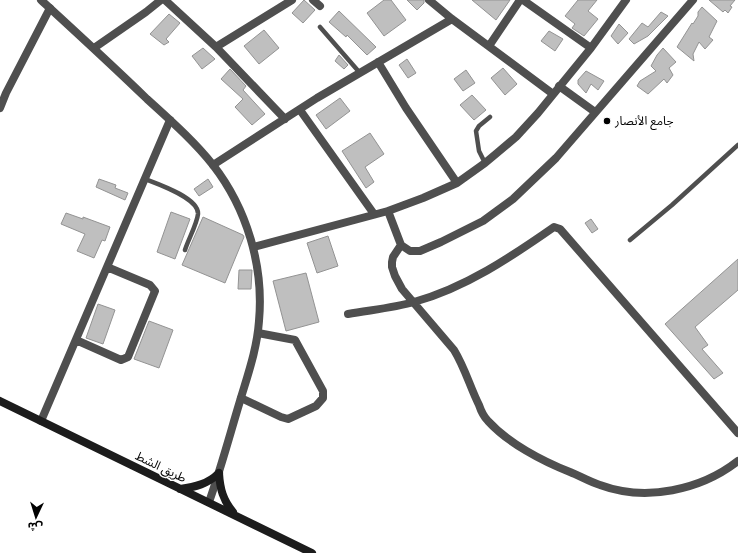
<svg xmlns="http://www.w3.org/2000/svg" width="738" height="553" font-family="Figtree,'Noto Sans Arabic',sans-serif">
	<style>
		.building { fill: #bfbfbf; stroke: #939393 }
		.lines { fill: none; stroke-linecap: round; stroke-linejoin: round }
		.service { stroke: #4f4f4f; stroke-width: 4.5 }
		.minor { stroke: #4f4f4f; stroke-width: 8 }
		.tertiary { stroke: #4f4f4f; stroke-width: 8 }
		.secondary { stroke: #1c1c1c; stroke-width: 8 }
		.poi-dot { fill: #000; stroke: #fff; stroke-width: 1.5 }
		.labels { text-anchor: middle; stroke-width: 3; stroke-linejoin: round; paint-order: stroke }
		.poi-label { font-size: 12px; fill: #000; stroke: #fff; text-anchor: start }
		.street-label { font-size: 12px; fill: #000; stroke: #fff }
	</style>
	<rect width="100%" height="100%" fill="#fff"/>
	<!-- building -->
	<path class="building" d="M304 0 315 10 303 23 292 13Z
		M384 0H391L406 20 384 36 367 13Z
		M407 0H424V3L417 10Z
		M472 0H510L496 20Z
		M578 0H597L588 11 598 19 584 36 572 28 575 24 565 16Z
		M709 0H735L730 6 732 7 728 13 725 10 723 12Z
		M702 7 717 21 709 37 713 40 705 49 699 42 693 54 694 61 677 47 692 23 693 24 698 16V12Z
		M339 11 376 47 367 55 347 35 346 37 329 22Z
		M661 12 668 16 648 36 634 44 629 39 642 23 648 27Z
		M169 14 180 23 166 39 169 42 164 45 150 34Z
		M619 24 628 33 618 44 611 36Z
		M264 30 279 48 259 64 244 46Z
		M549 31 563 39 555 51 541 41Z
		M203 48 215 59 202 69 192 56Z
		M663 48 676 62 669 68 673 75 667 83 664 79 648 94 637 86 640 81 656 71 651 66 657 55Z
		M339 55 348 65 344 69 335 61Z
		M407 59 416 73 408 78 399 65Z
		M503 68 517 84 505 95 491 78Z
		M230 69 246 86 243 90 265 114 252 125 235 107 243 99 221 79Z
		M466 70 475 83 463 91 454 79Z
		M586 71 604 81 598 90 591 84 586 93 578 84V80Z
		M472 95 486 110 474 120 460 105Z
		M340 98 350 111 326 129 316 115Z
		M370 133 384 154 365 167 374 182 366 188 342 151Z
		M99 179 116 185 115 188 128 193 125 200 96 187Z
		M208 179 213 187 199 196 194 189Z
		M171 212 190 219 175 259 157 252Z
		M66 213 83 219V217L110 227 105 241 102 240 94 258 77 251 85 234 61 224Z
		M203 217 243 235 244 237 225 283 182 265Z
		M591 219 598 229 592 233 585 223Z
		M328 236 338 266 317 273 307 243Z
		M738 259V290L695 327 708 345 702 349 723 373 714 379 665 324Z
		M239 270H252L251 289H238Z
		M306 273 319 322 286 331 273 281Z
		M98 304 115 310 103 344 86 338Z
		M149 321 173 330 159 368 134 359Z"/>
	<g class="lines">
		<!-- service -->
		<path class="service" d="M320 27 360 73
			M485 163 479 151 476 131 479 126 490 117
			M145 179C158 184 199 198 198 214 197 224 188 240 185 250
			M630 240 672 205 738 145"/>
		<!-- minor -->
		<path class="minor" d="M165 0 216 47 292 0
			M313 0 320 6
			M429 0 452 19 553 94
			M523 0 591 48
			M489 46 520 0
			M216 47 285 119
			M94 48 146 12 161 0
			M378 62 406 108 457 183
			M559 86 595 112
			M0 108 6 93 50 8
			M300 110 374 214
			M213 165 317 98 452 19
			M388 211 401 245 410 251H420L441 242 483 221 513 199 556 158 693 0
			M401 245 393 257 392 262V267L395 276 402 289 454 350C465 368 470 387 479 405 481 411 484 417 488 421 508 443 542 461 570 472 580 476 590 482 600 485 646 502 701 490 738 461
			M254 247 388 211 423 198 457 183 485 163 497 153 516 137 538 113 591 48 626 0
			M348 314C370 310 393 308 414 302 465 288 511 257 554 227L560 229 738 433
			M76 340 121 360 128 357 155 291 150 285 107 267
			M241 398 281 417 288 419 316 406 323 398V391L295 340 258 333
			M41 421 170 120"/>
		<!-- tertiary -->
		<path class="tertiary" d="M41 0C77 33 112 65 147 99 170 120 194 141 213 165 247 209 264 266 259 321 257 349 248 374 240 401 230 434 221 468 209 502"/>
		<!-- secondary -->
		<path class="secondary" d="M0 401 312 553
			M219 473C220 489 223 500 233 512
			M180 489C195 487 208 484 219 473"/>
	</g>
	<!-- markers -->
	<circle class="poi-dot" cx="607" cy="121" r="4"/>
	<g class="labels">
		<!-- poi labels -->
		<g class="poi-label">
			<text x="615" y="125">جامع الأنصار</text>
		</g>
		<!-- street labels -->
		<g class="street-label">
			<text transform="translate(161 467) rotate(26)" y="4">طريق الشط</text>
		</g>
	</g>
	<!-- north arrow -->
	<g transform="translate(36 517) rotate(184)" stroke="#ffffff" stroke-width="3" paint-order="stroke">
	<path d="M0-3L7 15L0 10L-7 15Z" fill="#000000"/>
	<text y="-6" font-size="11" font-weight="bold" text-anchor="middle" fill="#000000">ش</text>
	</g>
</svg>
